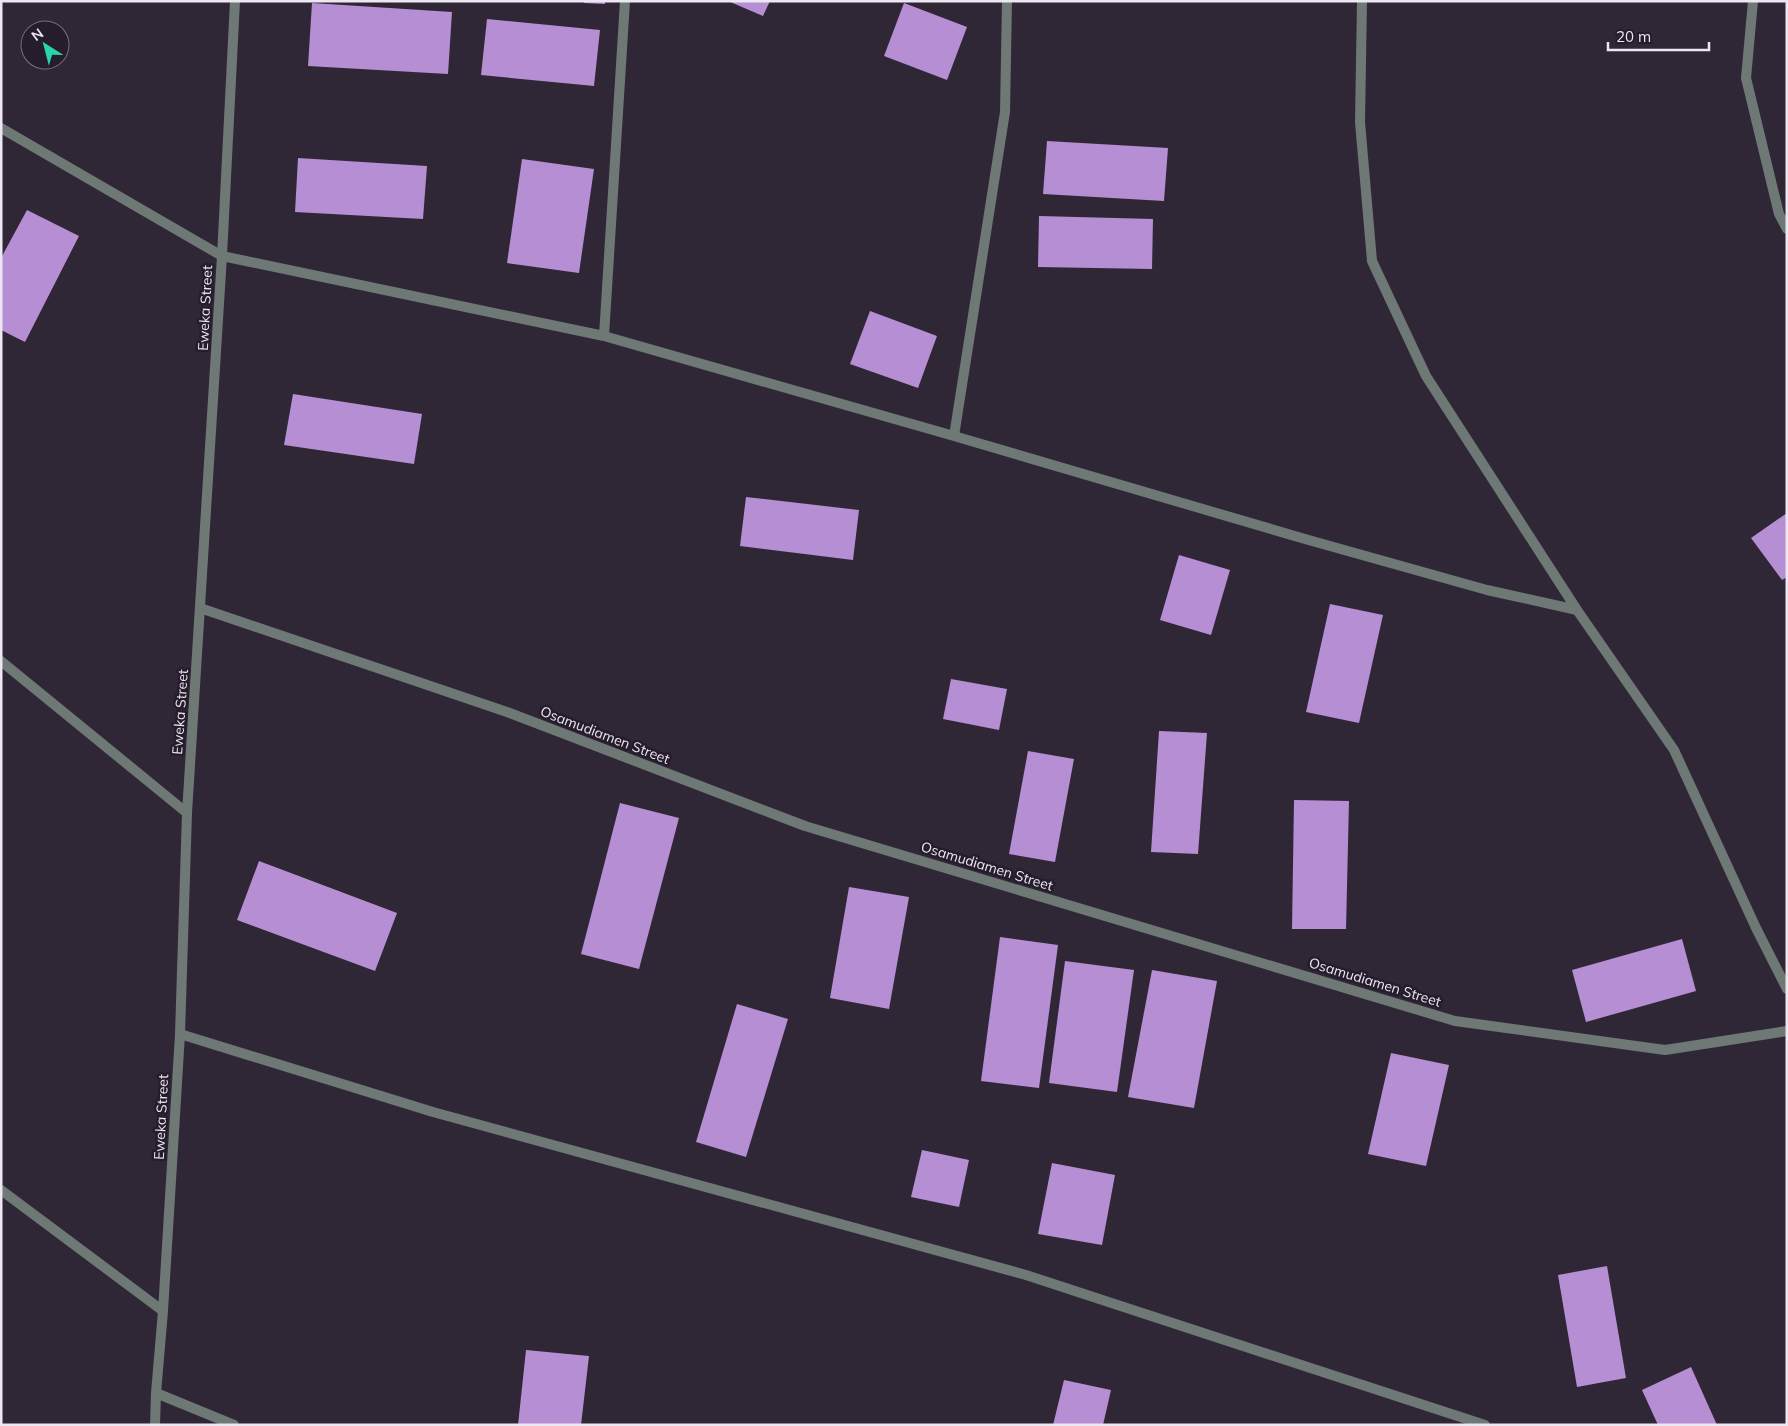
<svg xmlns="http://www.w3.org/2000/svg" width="1788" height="1426" font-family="Mulish,sans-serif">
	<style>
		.building { fill: #b68ed4 }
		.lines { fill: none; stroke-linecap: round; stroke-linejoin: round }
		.minor { stroke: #6e7875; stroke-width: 10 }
		.labels { text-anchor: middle; stroke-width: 5; stroke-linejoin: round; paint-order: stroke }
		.street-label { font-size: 14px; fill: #ece7f1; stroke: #261d2c }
	</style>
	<rect width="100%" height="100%" fill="#302736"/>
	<!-- building -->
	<path class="building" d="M584 1H605V4L584 3Z
		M728 1H770L763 16Z
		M312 3 452 12 448 74 308 66Z
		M904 3 967 27 947 80 884 56Z
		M487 19 600 30 594 86 481 75Z
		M1047 141 1168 148 1164 201 1043 194Z
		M298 158 427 166 423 219 295 212Z
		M522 159 594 169 579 273 507 263Z
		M27 210 79 236 25 342 1 330V258Z
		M1039 216 1153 219 1152 269 1038 267Z
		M870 311 937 336 918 388 850 364Z
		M293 394 422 414 414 464 284 445Z
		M746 497 859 510 853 560 740 546Z
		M1787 513V577L1782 580 1751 538Z
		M1179 555 1230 570 1211 635 1160 620Z
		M1330 604 1383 615 1359 723 1306 712Z
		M951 679 1007 689 999 730 943 719Z
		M1159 731 1207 733 1198 854 1151 852Z
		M1028 751 1074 759 1055 862 1009 854Z
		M1294 800 1349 801 1346 929H1292Z
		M620 803 679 818 639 969 581 954Z
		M259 861 397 913 375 971 237 920Z
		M849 887 909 897 889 1009 830 998Z
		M1000 937 1058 945 1039 1088 981 1081Z
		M1682 939 1696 991 1586 1022 1572 970Z
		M1065 961 1134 970 1117 1092 1049 1083Z
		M1152 970 1217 981 1194 1108 1128 1097Z
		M737 1004 788 1019 746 1157 696 1142Z
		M1391 1053 1449 1065 1426 1166 1368 1154Z
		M922 1150 969 1160 959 1207 911 1197Z
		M1052 1163 1115 1175 1102 1245 1038 1234Z
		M1607 1266 1626 1378 1577 1387 1558 1275Z
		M526 1350 589 1356 581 1425H518Z
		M1691 1367 1717 1425H1658L1642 1390Z
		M1064 1380 1111 1390 1103 1425H1053Z"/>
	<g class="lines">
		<!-- minor -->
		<path class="minor" d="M1362 1 1360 122 1372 261 1426 376 1577 610
			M1753 1 1746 78 1779 214 1787 229
			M1 128 222 256 604 336 954 436 1305 539 1487 590 1577 610 1674 750 1756 928 1787 989
			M604 336 625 1
			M954 436 1005 112 1007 1
			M200 608 507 712 805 826 1455 1021 1665 1050 1787 1031
			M1 661 187 813
			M180 1034 433 1112 1026 1275 1485 1425
			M1 1190 163 1311
			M156 1393 234 1425
			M155 1425 156 1393 163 1311 180 1034 187 813 222 256 235 1"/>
	</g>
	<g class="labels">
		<!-- street labels -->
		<g class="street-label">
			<text transform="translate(205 308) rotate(-87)" y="5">Eweka Street</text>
			<text transform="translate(180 712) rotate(-86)" y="5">Eweka Street</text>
			<text transform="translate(605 735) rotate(21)" y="5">Osamudiamen Street</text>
			<text transform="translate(987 866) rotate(17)" y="5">Osamudiamen Street</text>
			<text transform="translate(1375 982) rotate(17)" y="5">Osamudiamen Street</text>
			<text transform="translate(161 1117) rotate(-87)" y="5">Eweka Street</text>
		</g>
	</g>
	<!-- border -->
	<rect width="1788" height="1426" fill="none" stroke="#ece7f1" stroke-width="5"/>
	<!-- north arrow -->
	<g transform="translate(45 45) rotate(324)"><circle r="24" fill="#261d2c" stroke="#756e7b"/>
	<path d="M0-4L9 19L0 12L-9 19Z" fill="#28d5ad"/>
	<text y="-8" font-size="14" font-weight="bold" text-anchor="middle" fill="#ece7f1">N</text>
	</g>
	<!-- scale -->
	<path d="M1608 42v8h101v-8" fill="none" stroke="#ece7f1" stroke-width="2.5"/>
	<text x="1616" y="42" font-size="15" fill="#ece7f1" stroke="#261d2c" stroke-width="4" paint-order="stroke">20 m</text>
</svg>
